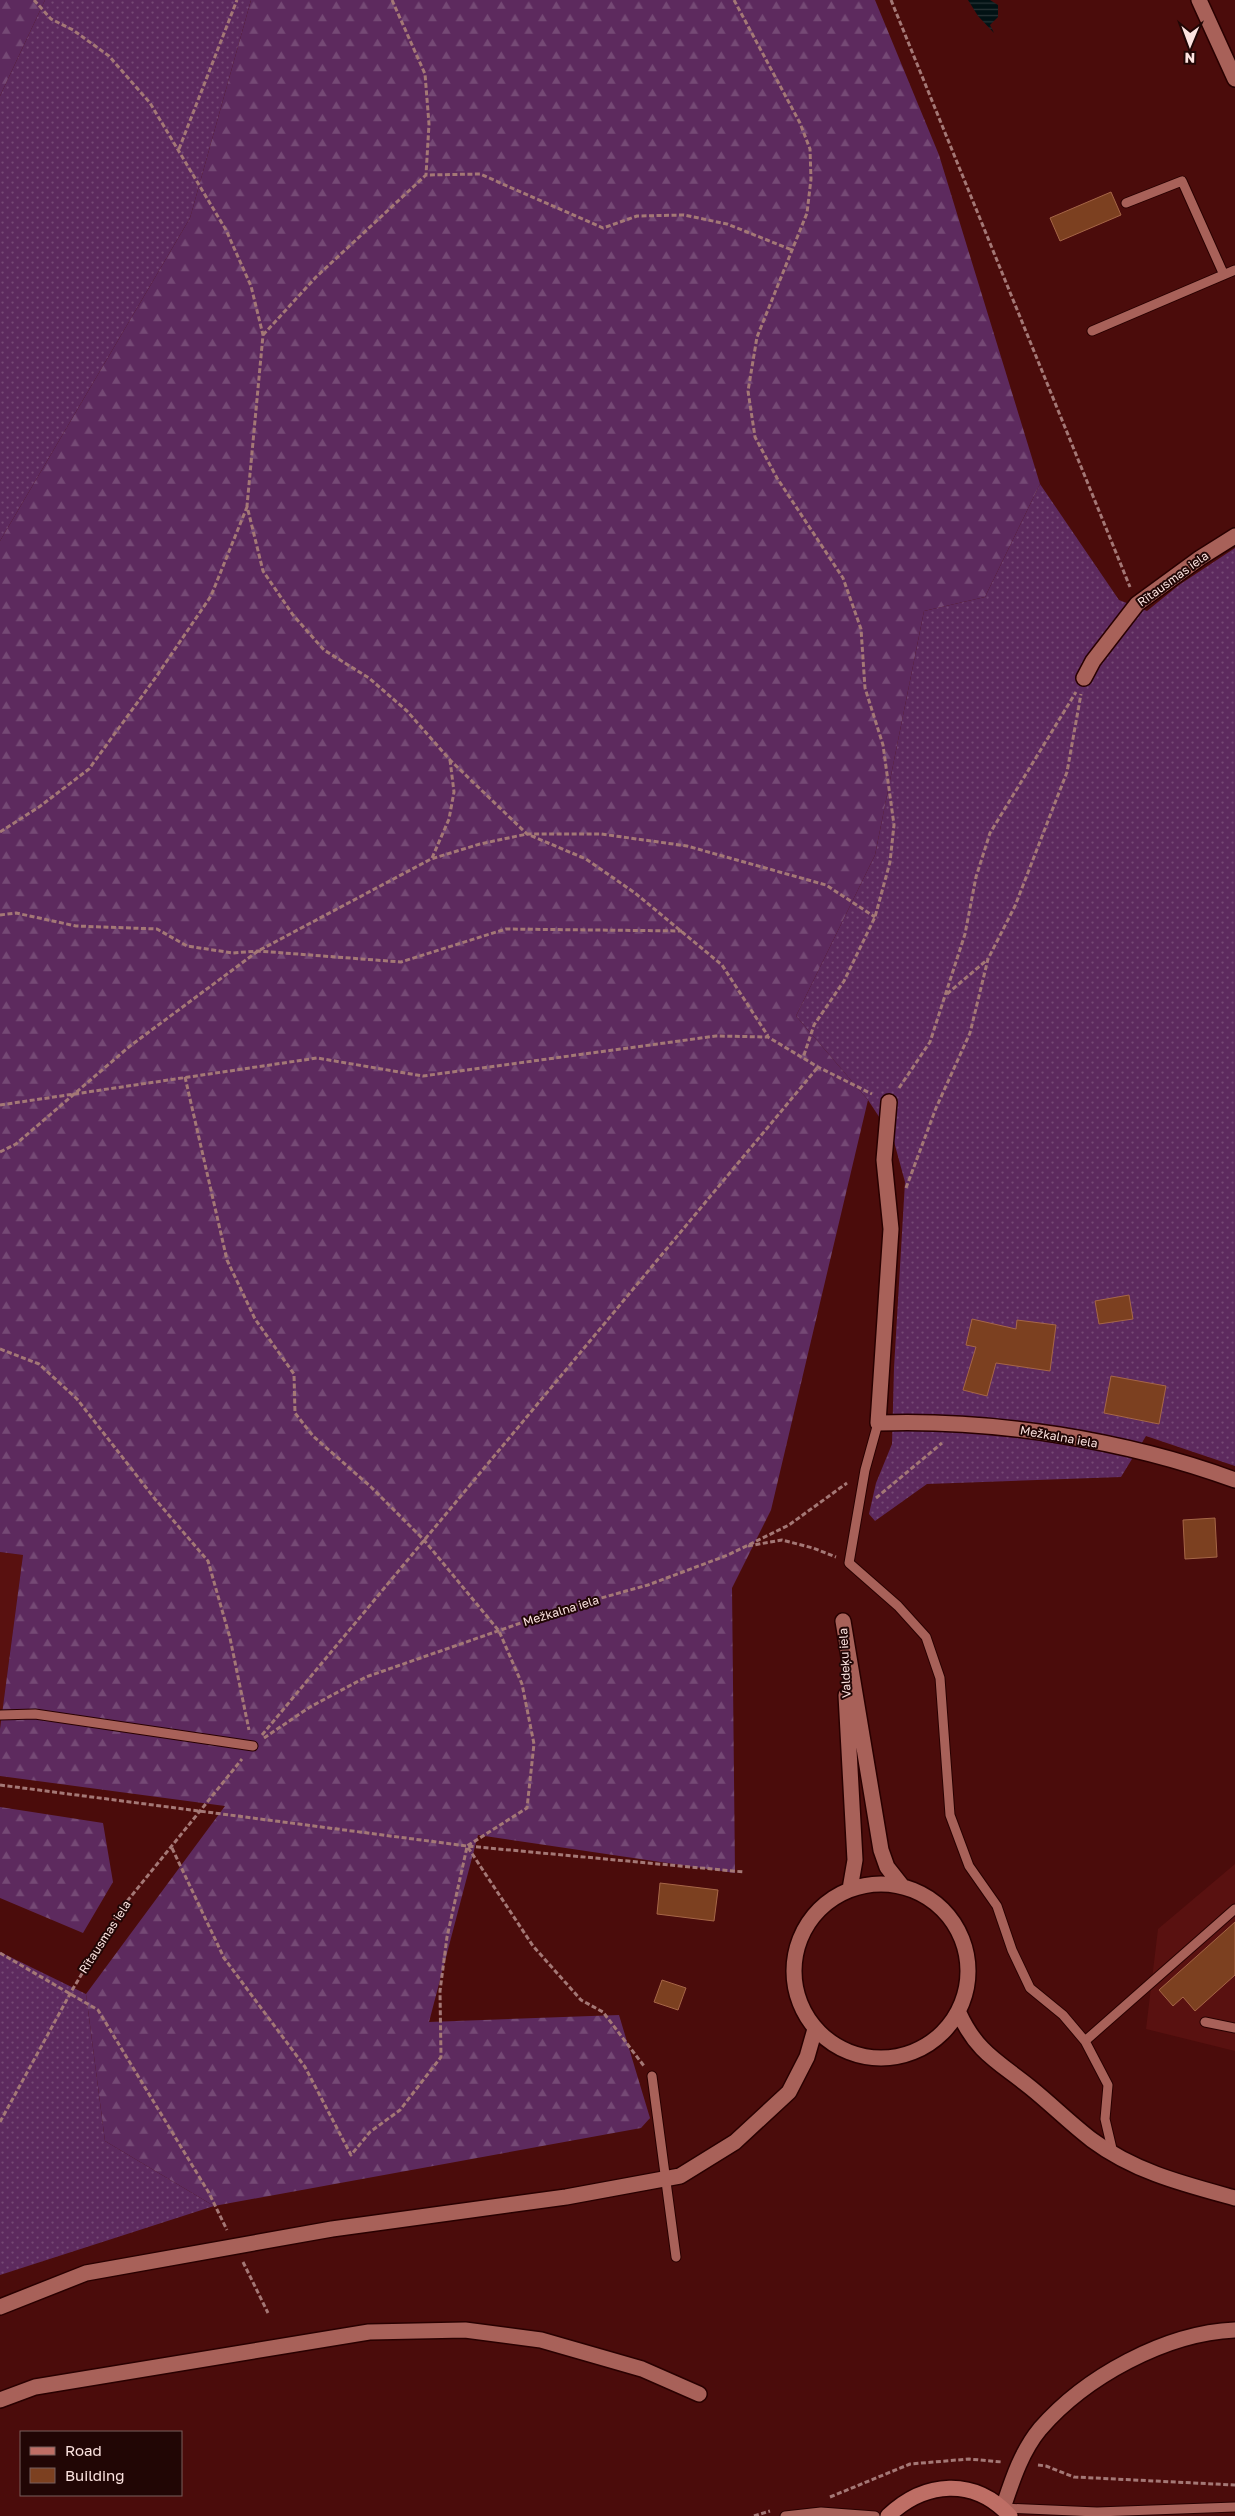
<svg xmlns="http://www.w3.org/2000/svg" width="1235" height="2516" font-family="'Golos Text',sans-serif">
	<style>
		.built { fill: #591110 }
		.grass { fill: url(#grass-dots) }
		.forest { fill: url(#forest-firs) }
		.water { fill: url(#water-rules) }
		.building { fill: #7c4020; stroke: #a66647 }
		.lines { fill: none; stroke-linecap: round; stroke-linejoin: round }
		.lane-casing { stroke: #290000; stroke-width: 11 }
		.street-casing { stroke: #290000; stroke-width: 18 }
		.secondary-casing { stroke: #290000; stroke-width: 18 }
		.path { stroke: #a47876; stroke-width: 3; stroke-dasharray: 5 2.5; stroke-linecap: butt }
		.lane { stroke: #a86159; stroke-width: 9 }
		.street { stroke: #a86159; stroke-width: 15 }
		.secondary { stroke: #be6e65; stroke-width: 15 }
		.labels { text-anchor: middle; stroke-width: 4; stroke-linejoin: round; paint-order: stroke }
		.street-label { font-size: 12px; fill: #fce3e0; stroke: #210605 }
	</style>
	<defs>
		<pattern id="grass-dots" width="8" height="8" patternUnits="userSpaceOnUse" patternTransform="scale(1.25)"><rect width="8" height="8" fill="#5d2a5e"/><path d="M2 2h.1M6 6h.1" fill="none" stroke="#754975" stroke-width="1.8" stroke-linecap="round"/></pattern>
		<pattern id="forest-firs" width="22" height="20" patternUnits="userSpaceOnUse" patternTransform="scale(1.25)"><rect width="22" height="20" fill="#5d2a5e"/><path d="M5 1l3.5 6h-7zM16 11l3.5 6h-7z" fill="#754975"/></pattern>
		<pattern id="water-rules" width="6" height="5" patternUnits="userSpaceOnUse" patternTransform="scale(1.25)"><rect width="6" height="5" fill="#021214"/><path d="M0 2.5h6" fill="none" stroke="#283436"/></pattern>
	</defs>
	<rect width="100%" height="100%" fill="#4b0c0b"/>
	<!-- built -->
	<path class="built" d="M0 1552 23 1555 0 1729Z
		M1235 1864V2051L1146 2029 1158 1929Z"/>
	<!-- grass -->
	<path class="grass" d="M45 0H251L190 218 0 541V96Z
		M1040 484 1119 600 1147 611 1179 585 1235 548V1466L1146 1436 1121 1477 927 1484 875 1521 869 1514 876 1483 892 1444 894 1368 905 1182 893 1138 868 1100 796 1016 875 855 924 611 985 597Z
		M0 1952 86 1994 105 2141 214 2206 0 2275Z"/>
	<!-- forest -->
	<path class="forest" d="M0 0H45L0 96Z
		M251 0H875L939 155 1040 484 985 597 924 611 875 855 796 1016 868 1100 771 1510 732 1588 735 1873 478 1835 429 2022 619 2015 650 2118 641 2128 214 2206 105 2141 86 1994 225 1806 0 1776V1729L23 1555 0 1552V541L190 218Z
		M0 1807 103 1823 113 1882 83 1933 0 1898Z"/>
	<!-- water -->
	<path class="water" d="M968 0H990L998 5V17L990 25 994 33 978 16Z"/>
	<!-- building -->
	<path class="building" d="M1111 192 1121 215 1060 241 1050 218Z
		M1129 1295 1133 1319 1099 1324 1095 1301Z
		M972 1319 1016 1329 1017 1320 1056 1325 1050 1371 996 1363 987 1396 963 1390 976 1347 966 1345Z
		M1111 1376 1166 1386 1159 1424 1104 1413Z
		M1215 1518 1217 1557 1185 1559 1183 1520Z
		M660 1883 718 1890 714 1921 657 1914Z
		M1235 1922V1975L1195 2011 1183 1997 1173 2006 1159 1990Z
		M662 1980 686 1988 678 2010 654 2002Z"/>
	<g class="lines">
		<!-- lane casing -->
		<g class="lane-casing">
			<path id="lane" d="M1126 203 1182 181 1224 275
				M1092 331 1235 270
				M878 1423 865 1470 849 1563 898 1606 926 1637 940 1678 950 1815 969 1866 997 1906 1012 1950 1030 1988 1063 2015 1085 2041 1108 2085 1105 2119 1113 2153
				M0 1715 35 1714 253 1746
				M1205 2022 1235 2028
				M1085 2041 1235 1909
				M652 2076 676 2257
				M1003 2508 1097 2512 1235 2507
				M785 2516 821 2512 875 2516"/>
		</g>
		<!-- street casing -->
		<g class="street-casing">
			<path id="street" d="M1199 0 1235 79
				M1084 678 1093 661 1137 604 1200 558 1235 536
				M889 1102 884 1160 891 1229 878 1423C994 1419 1126 1440 1235 1480
				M843 1621 881 1850 887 1867 902 1886
				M846 1695 855 1860 850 1889
				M794 1971a87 87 0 1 1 174 0a87 87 0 1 1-174 0Z
				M959 2013C977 2053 999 2062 1031 2088 1052 2105 1071 2124 1092 2140 1135 2172 1184 2184 1235 2198
				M0 2307 86 2273 332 2229 566 2197 680 2176 735 2142 789 2092 807 2057 815 2029
				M0 2400 35 2387 369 2332 465 2330 541 2340 642 2369 699 2394
				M1003 2508C1012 2481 1021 2452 1040 2429 1085 2377 1165 2333 1235 2330"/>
		</g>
		<!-- secondary casing -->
		<g class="secondary-casing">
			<path id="secondary" d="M888 2516C925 2481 974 2477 1010 2516"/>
		</g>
		<!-- path -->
		<path class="path" d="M34 0 51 19 73 30 109 56 150 103 226 230 251 286 263 335 247 506 263 571 293 615 324 650 369 678 407 711 450 760 527 834 586 859 635 893 722 965 768 1036
			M392 0 425 74 429 124 426 175
			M734 0 800 123 810 149 811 179 807 213 757 337 748 391 755 437 777 478 843 578 861 629 865 688 883 745 894 825 890 862 875 917 844 981 814 1025 803 1058
			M891 0 1130 587
			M179 149 237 0
			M263 335 316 277 426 175 480 174 603 228 637 216 684 215 727 224 792 250
			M0 832 39 807 89 769 156 677 211 596 247 507
			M432 858 449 819 454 792 450 760
			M0 915 16 913 76 926 157 929 187 946 233 953 258 951 401 962 506 929 682 931
			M947 994 988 959
			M185 1077 227 1260 255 1319 294 1374 295 1413 313 1436 371 1487 424 1540 499 1631 522 1684 534 1744 527 1808 467 1846 533 1946 581 2000 603 2012 644 2066
			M899 1088 930 1042 965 934 976 877 990 833 1076 692
			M0 1105 317 1058 423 1076 716 1036 768 1037 818 1067 872 1094
			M0 1152 16 1144 130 1046 258 951 431 859 480 844 527 834H601L687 846 826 885 875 917
			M906 1188 936 1108 970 1033 988 959 1015 906 1067 772 1081 694
			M0 1349 39 1364 77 1399 155 1499 208 1561 230 1638 249 1730
			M876 1498 942 1443
			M748 1546 782 1540 813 1548 836 1557
			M262 1735 818 1067
			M264 1738 310 1707 366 1677 558 1610 648 1585 728 1555 789 1525 847 1483
			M0 1785 467 1846 744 1872
			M172 1848 224 1958 305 2067 351 2155 370 2132 400 2110 441 2057 440 1991 447 1937 467 1847
			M0 1953 98 2010 209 2193 227 2230
			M0 2122 71 1992 120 1910 242 1759
			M243 2262 268 2313
			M1038 2465 1046 2466 1074 2477 1235 2485
			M830 2497 910 2464 969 2459 1002 2462
			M754 2516 770 2511"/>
		<!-- lane -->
		<use href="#lane" class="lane"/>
		<!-- street -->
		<use href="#street" class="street"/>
		<!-- secondary -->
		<use href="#secondary" class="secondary"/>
	</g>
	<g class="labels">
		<!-- street labels -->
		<g class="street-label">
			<text transform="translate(1173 579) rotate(-36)" y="4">Rītausmas iela</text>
			<text transform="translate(1059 1437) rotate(10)" y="4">Mežkalna iela</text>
			<text transform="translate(561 1611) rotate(-17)" y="4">Mežkalna iela</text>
			<text transform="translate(845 1663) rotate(-93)" y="4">Valdeķu iela</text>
			<text transform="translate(105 1937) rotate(-57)" y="4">Rītausmas iela</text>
		</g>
	</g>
	<!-- legend -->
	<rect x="20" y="2431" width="162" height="65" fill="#210605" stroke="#795e5d"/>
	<rect x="30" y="2447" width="25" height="8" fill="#be6e65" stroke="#795e5d"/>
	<text x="65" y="2456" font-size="15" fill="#fce3e0">Road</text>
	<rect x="30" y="2468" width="25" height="15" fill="#7c4020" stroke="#795e5d"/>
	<text x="65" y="2481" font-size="15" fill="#fce3e0">Building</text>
	<!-- north arrow -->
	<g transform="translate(1190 45) rotate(181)" stroke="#210605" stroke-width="4" paint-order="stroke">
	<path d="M0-4L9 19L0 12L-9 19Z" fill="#fce3e0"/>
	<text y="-8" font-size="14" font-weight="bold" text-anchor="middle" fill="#fce3e0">N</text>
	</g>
</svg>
